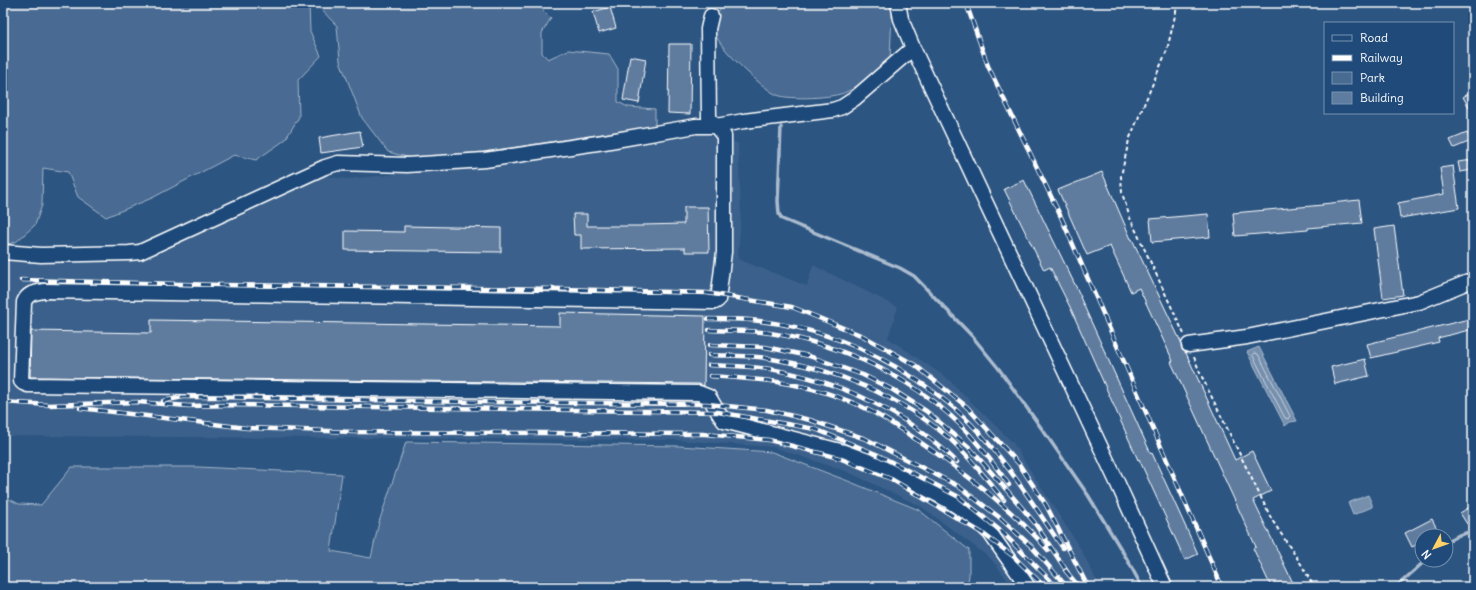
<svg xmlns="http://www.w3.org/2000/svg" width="1476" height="590" font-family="Delius,sans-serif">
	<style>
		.built { fill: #3b618b }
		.green { fill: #486b92; stroke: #a4b5c8 }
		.water { fill: #748fad; stroke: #acbcce }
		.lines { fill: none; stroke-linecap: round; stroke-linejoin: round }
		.shore { stroke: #c7d2de; stroke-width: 1 }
		.stream { stroke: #acbcce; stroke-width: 3.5 }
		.building { fill: #5e7c9f; stroke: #fff }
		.minor-casing { stroke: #fff; stroke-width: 17 }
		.path { stroke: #fff; stroke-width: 2; stroke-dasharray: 4 3; stroke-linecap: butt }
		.minor { stroke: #1f4a7a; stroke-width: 14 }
		.rail-casing { stroke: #fff; stroke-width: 4.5 }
		.rail { stroke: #1f4a7a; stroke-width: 3; stroke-dasharray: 9; stroke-linecap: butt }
	</style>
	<rect width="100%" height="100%" fill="#2c5582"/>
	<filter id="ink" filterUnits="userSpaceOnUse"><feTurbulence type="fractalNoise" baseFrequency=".025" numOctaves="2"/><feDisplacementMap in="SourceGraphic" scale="8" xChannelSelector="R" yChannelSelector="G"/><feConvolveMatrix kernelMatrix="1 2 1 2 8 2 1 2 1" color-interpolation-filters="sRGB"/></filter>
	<g filter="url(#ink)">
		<!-- built -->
		<path class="built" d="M697 132 738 143 741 213 738 259 807 286 813 265 898 307 888 338 947 378 1013 443 1080 548 1100 587H1013L991 559 922 507 848 472 773 447 677 440 3 436V259L42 260 137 258 324 176 348 179 487 165Z"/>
		<!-- green -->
		<path class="green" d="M3 3H309L310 31 321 56 298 80 299 117 285 140 256 160 234 155 152 198 106 217 78 197 68 172 43 168 42 205 35 225 16 242 3 245Z
			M315 3H533L538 5 551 18 542 33V53L548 59 568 50 609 54 618 69V102L628 107 655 109V126L483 152 411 158 388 152 362 118 340 61 337 26Z
			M724 3H891L892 12 890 59C877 71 863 85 846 92 835 98 788 100 777 95 763 89 713 43 713 28 713 18 719 10 724 3Z
			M406 442 679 446 772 452 848 481 919 510 969 550V576L967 587H3V496L19 504 41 505 72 467H198L342 474 331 551 371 558 379 522Z"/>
		<!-- water -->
		<path class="water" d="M1259 347 1297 421 1290 422 1285 426 1247 352Z
			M1368 495 1372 504V507L1353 515 1348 503Z"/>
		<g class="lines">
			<!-- shore -->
			<path class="shore" d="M1254 353 1258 354 1290 416 1288 419 1285 418 1253 356Z"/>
			<!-- stream -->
			<path class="stream" d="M781 127 778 201 779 214 782 219 900 268 914 276 972 336 999 369 1047 436 1088 495 1127 559 1142 587
				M1446 542 1459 535 1473 531
				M1396 587 1426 560"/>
		</g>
		<!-- building -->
		<path class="building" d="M610 7 616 28 599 33 593 12Z
			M669 44H691L690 114 668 113Z
			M630 56 646 59 639 103 623 100Z
			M1473 91V114L1463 97Z
			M360 131 363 147 321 153 319 138Z
			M1467 133 1471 141 1454 148 1450 140Z
			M1473 160V170L1460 172 1458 162Z
			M1453 166 1459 208 1400 218 1398 203 1444 194 1440 168Z
			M1102 172 1131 239H1132L1181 342 1182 350 1186 353 1235 460 1252 451 1271 491 1253 500 1295 587H1271L1253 548 1256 547 1171 362 1173 361 1139 288 1131 292 1110 246 1087 255 1058 190Z
			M1024 180 1081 297H1080L1151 454 1152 453 1198 554 1185 560 1139 459 1138 460 1070 307 1050 267 1044 270 1004 189Z
			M1359 200 1362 223 1308 228V230L1235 236 1233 213 1323 205 1322 204Z
			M684 207H708L709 252H685V248L581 249V235H574L573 214H587V226H643V225L684 224Z
			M1208 214 1210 237 1152 242 1150 219Z
			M404 226 501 228V252L345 250V231L404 232Z
			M1394 226 1403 295 1383 298 1374 229Z
			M560 313 705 316 704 386 699 384 30 377 31 331 151 333V320L560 326Z
			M1473 318V329L1438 338 1439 342 1371 358 1367 344Z
			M1365 359 1369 376 1335 384 1331 367Z
			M1473 505V520L1467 524 1460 513Z
			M1432 519 1439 533 1432 536H1422V542L1412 547 1405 533Z"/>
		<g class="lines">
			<!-- minor casing -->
			<g class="minor-casing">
				<path id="minor" d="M898 3 901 19 913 48 1117 482 1165 587
					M711 16 708 29 709 118 724 136V252L718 300 715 302 44 291C34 293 28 293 24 302L21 381 23 383 28 385 699 393 709 397 718 412 724 421 844 452 892 470 946 499 972 516 990 533 1028 587
					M3 252 41 255 129 253 140 252 325 167 338 163 407 165 485 160 604 142 696 126H716L744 121 833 110 842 107 854 99 913 48
					M1189 345 1247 337 1419 302 1473 280"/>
			</g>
			<!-- path -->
			<path class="path" d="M1178 3 1167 50 1129 140 1121 176 1122 193 1130 218 1184 334
				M1194 357 1200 373 1272 520 1301 564 1314 587"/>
			<!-- minor -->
			<use href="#minor" class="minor"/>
			<!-- rail casing -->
			<g class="rail-casing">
				<path id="rail" d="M966 3 988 66 1061 217 1222 587
					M21 280 221 285 563 289 707 293 792 307 863 336 915 365 967 407 1019 464 1046 505 1088 587
					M708 319C722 319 736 319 750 320 811 325 866 346 917 380 936 393 955 407 971 424 1007 461 1034 506 1063 548
					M709 330C729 331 750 330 770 333 843 344 920 380 970 435 984 451 997 468 1009 485
					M710 345 765 347 809 356 863 375 893 390 926 411 969 447 1011 495 1034 522 1068 573
					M709 355C730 356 752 355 772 359 836 369 901 397 950 439 970 457 987 480 1004 500
					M709 365C729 366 750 366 770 369 840 381 906 412 957 462
					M710 376C756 379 797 381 841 398 875 410 904 431 933 451 974 480 1015 512 1048 550
					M163 401 183 397H216L476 402 707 404 767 410 810 420 866 439 958 486 999 517 1031 546 1067 587
					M3 402 49 405 137 402 188 406 236 405 718 412 815 429 876 454 959 497 1003 533 1057 587
					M80 408 247 428 354 432 705 434 769 440 839 458 891 479 982 533 1013 556 1045 587
					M1065 570 1079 587"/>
			</g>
			<!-- rail -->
			<use href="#rail" class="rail"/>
		</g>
	</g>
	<!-- margin -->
	<rect width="1476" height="590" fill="none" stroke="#1f4a7a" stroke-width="16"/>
	<rect x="8" y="8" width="1460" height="574" fill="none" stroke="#fff" stroke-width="1.5" filter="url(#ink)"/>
	<!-- legend -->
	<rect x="1324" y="22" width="130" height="92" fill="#1f4a7a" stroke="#7992af"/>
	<rect x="1332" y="35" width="20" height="6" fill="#1f4a7a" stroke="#7992af"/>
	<text x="1360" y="42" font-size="12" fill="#ffffff">Road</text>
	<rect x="1332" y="55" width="20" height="6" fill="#ffffff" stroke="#7992af"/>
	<text x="1360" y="62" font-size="12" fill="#ffffff">Railway</text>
	<rect x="1332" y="72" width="20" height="12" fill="#486b92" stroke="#7992af"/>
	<text x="1360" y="82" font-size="12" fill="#ffffff">Park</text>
	<rect x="1332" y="92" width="20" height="12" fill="#5e7c9f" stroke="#7992af"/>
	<text x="1360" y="102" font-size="12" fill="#ffffff">Building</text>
	<!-- north arrow -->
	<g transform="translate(1434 548) rotate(229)"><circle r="19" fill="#1f4a7a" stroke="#7992af"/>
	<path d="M0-3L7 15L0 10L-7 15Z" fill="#ffd166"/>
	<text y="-6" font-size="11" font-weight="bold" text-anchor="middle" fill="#ffffff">N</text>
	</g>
</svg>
